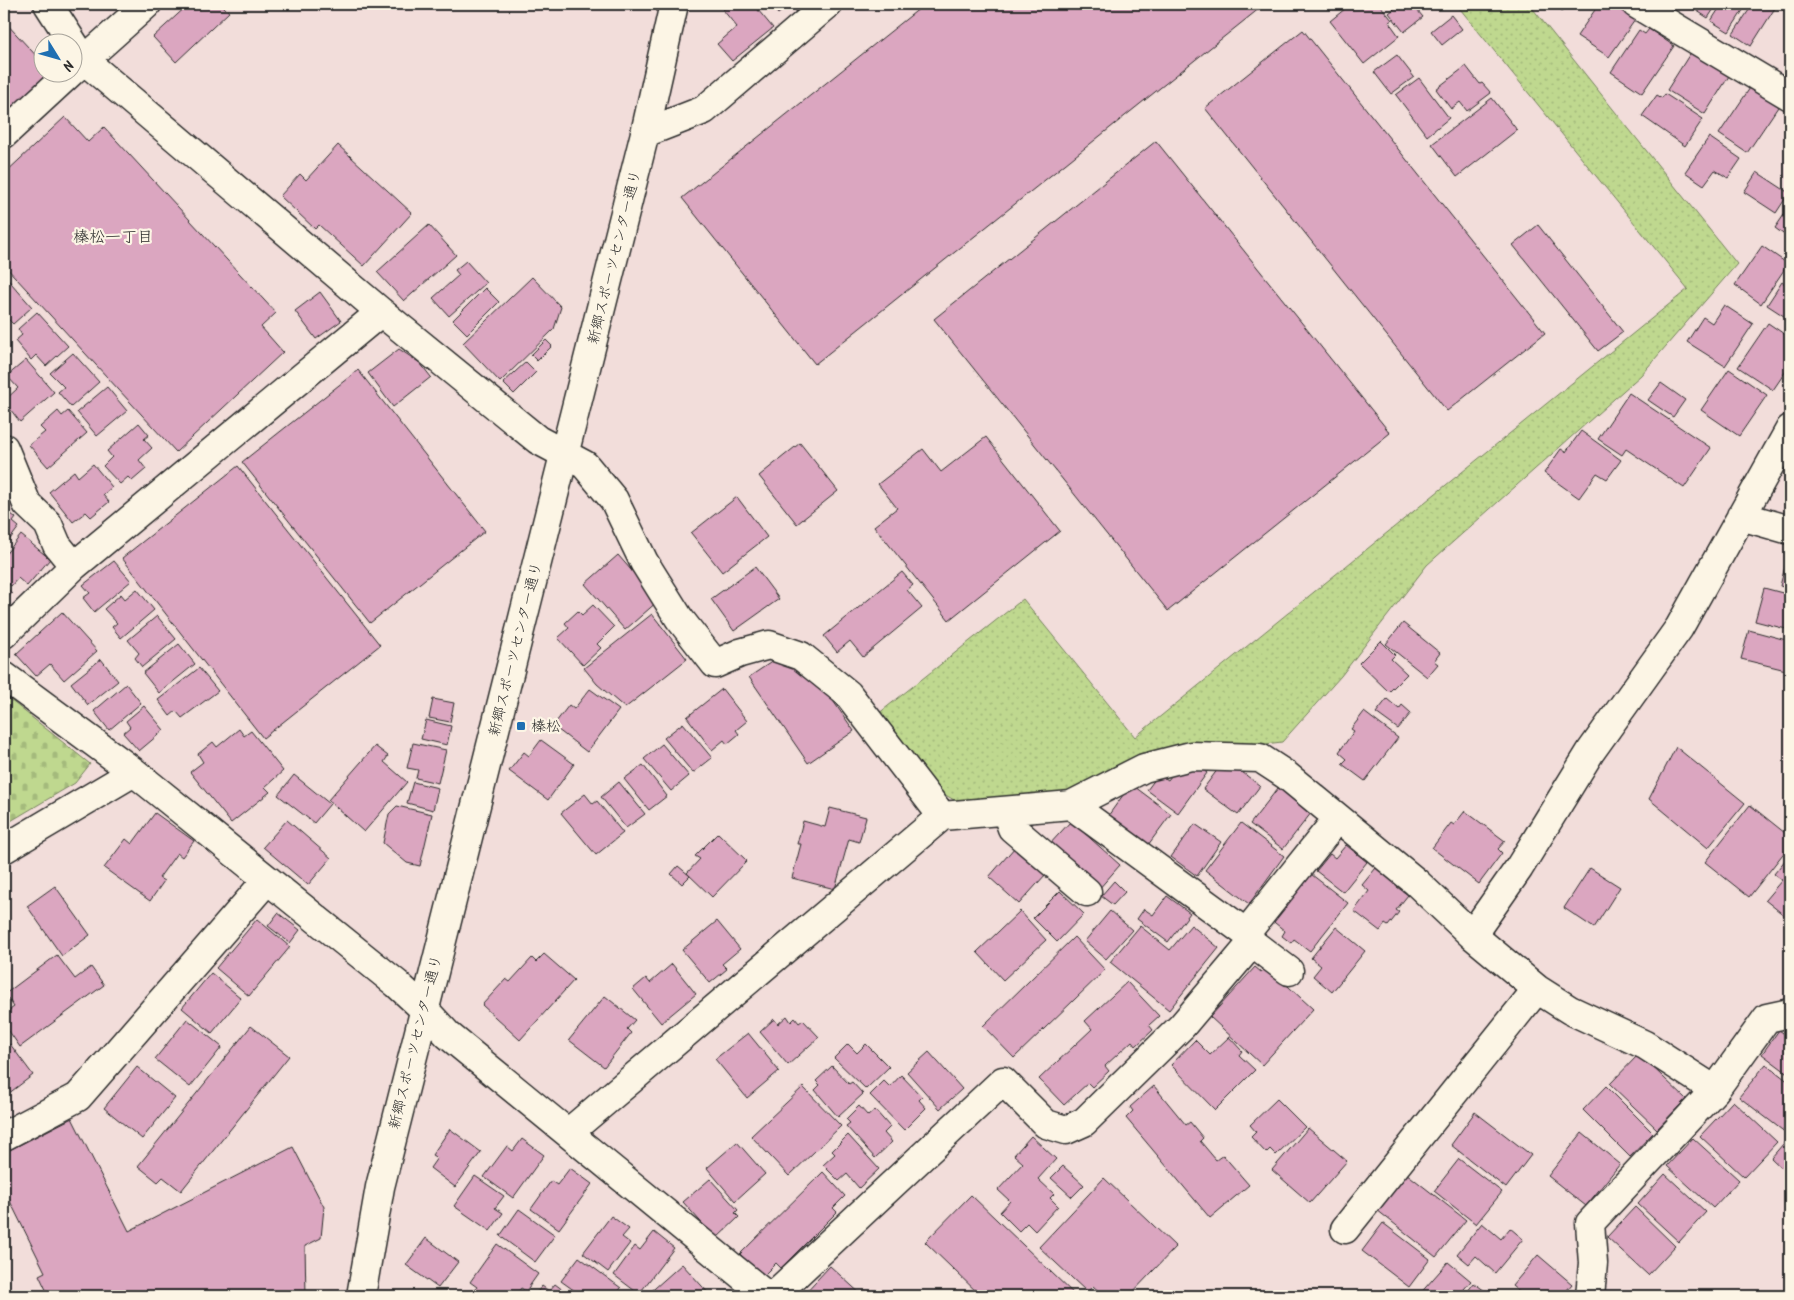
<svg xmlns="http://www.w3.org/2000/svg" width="1794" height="1300" font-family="Kalam,'Klee One',sans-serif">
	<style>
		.grass { fill: url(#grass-dots); stroke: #75825d }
		.cemetery { fill: url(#cemetery-stones); stroke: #75825d }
		.building { fill: #dba6c0; stroke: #2b2b2b }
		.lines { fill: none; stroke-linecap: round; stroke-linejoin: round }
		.minor-casing { stroke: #2b2b2b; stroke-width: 31 }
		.minor { stroke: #fcf5e5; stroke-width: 28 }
		.poi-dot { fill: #1f6fb2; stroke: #fcf5e5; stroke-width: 2 }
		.labels { text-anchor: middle; stroke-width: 4.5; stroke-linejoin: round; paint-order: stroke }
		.street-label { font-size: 15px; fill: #2b2b2b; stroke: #fcf5e5 }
		.poi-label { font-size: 15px; fill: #2b2b2b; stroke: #fcf5e5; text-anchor: start }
		.neighbourhood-label { font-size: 16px; fill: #2b2b2b; stroke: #fcf5e5 }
	</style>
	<defs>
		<pattern id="grass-dots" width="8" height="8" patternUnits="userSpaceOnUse" patternTransform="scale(1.25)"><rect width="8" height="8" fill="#bfd88f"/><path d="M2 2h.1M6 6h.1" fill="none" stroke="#a4ba7c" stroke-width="1.8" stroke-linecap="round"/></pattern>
		<pattern id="cemetery-stones" width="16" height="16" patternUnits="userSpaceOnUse" patternTransform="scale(1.25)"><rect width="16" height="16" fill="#bfd88f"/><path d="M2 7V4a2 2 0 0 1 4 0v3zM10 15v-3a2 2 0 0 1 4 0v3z" fill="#a4ba7c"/></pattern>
	</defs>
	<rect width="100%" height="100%" fill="#f2ddda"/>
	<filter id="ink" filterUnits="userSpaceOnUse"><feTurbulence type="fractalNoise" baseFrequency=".02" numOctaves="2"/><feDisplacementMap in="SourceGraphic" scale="10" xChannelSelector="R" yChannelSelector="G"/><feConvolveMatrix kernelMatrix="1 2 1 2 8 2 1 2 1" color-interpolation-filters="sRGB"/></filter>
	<g filter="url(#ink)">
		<!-- grass -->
		<path class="grass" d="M1456 4H1529L1737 264 1641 375 1427 565 1341 676 1282 742 1239 747 1074 793 961 804 942 793 878 714 1023 599 1135 737 1688 289Z"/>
		<!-- cemetery -->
		<path class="cemetery" d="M4 695 90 764 75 783 4 825Z"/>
		<!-- building -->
		<path class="building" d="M189 4H221L229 12 176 62 153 37Z
			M730 4H753L773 28 732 61 717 44 737 27 723 10Z
			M769 4H790L778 14Z
			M925 4H1265L815 364 682 198Z
			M1351 4H1379L1392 20 1389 22 1399 36 1364 64 1330 21Z
			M1390 4H1412L1423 17 1404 32 1389 13 1394 9Z
			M1549 4H1570L1562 11 1557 4 1552 8Z
			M1599 4H1611L1635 20 1609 57 1577 36Z
			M1693 4H1717L1708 18 1691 7Z
			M1722 4H1747L1729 32 1711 21Z
			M1753 4H1768L1775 8 1751 46 1733 34Z
			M1451 15 1462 29 1442 45 1431 31Z
			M4 21 42 62V72H52L4 118Z
			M1649 29 1674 46 1642 93 1611 72 1639 30 1645 34Z
			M1303 30 1545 333 1447 411 1205 108Z
			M1691 52 1729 76 1705 114 1667 90Z
			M1397 55 1414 77 1391 94 1374 72Z
			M1466 66 1480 84 1482 83 1491 93 1467 111 1460 102 1451 109 1436 89Z
			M1419 78 1449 118 1427 136 1396 95Z
			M1752 85 1780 104 1747 153 1719 134Z
			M1665 94 1703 119 1685 146 1642 116 1657 95 1662 98Z
			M1492 98 1517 130 1457 177 1432 144Z
			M65 117 88 142 104 127 276 313 261 327 283 352 176 452 4 265V174Z
			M1709 137 1741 159 1728 178 1715 170 1704 185 1685 172Z
			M1156 141 1390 433 1168 611 934 319Z
			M338 145 412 213 364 266 319 225 315 229 280 196 300 174 306 180Z
			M1757 172 1789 193 1776 213 1744 192Z
			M1790 206V239L1775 228Z
			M429 225 456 255 404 301 377 272Z
			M1538 225 1623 332 1598 351 1513 245Z
			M1762 246 1788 264 1761 304 1735 285Z
			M466 261 486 283 449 316 433 298 459 275 455 270Z
			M4 275 32 307 13 324 4 315Z
			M532 277 561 307 554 329 500 382 463 343Z
			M1782 282 1790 288V320L1767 305Z
			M485 288 499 302 467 334 453 320Z
			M320 292 341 321 316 339 295 311Z
			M1724 305 1753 324 1725 366 1687 342 1703 317 1712 323Z
			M37 312 68 346 46 366 36 355 31 360 15 341 22 335 18 329Z
			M1768 323 1790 338V365L1773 390 1738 367Z
			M546 340 552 346 537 361 531 355Z
			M399 349 420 363 431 377 393 407 368 373Z
			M73 353 99 382 71 407 58 392 64 387 50 373Z
			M26 360 54 392 20 422 4 401 18 388 7 376Z
			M526 362 536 372 514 394 503 383Z
			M1729 369 1767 395 1739 436 1701 410Z
			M358 370 485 531 370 623 242 462Z
			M1661 383 1685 400 1673 417 1648 400Z
			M107 387 127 411 97 436 77 412Z
			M1629 393 1711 448 1684 488 1626 449 1622 455 1598 439Z
			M58 411 62 416 68 411 87 433 48 467 29 445 45 432 40 427Z
			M139 423 149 435 144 439 152 448 139 460 146 469 132 481 128 477 120 484 103 466 112 457 107 451Z
			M1581 431 1621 460 1607 479 1597 473 1579 498 1544 473 1561 449 1566 452Z
			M986 437 1060 531 949 620 874 526 897 508 878 484 923 449 941 472Z
			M800 443 838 491 797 524 759 476Z
			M93 464 112 487 103 495 109 502 91 517 86 512 73 522 49 492 74 471 78 477Z
			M238 466 380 645 263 738 122 558Z
			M737 497 767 537 722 572 691 533Z
			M4 508 16 518 13 522 19 527 4 547Z
			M21 535 50 559 27 586 18 578 11 586 4 580V556Z
			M1790 547V589L1780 586Z
			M618 555 658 601 625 630 585 584Z
			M114 561 131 581 94 612 83 598 90 593 83 585Z
			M755 567 779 599 734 631 711 599Z
			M902 572 913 585 907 590 922 608 863 657 850 641 837 652 824 636Z
			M4 586 12 593 4 602Z
			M1764 588 1790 595V630L1755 621Z
			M137 589 154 610 121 638 112 627 117 623 104 609 121 594 125 599Z
			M593 605 614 627 597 644 601 648 583 665 558 638 569 628 565 623 578 611 582 615Z
			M62 612 97 651 64 680 50 664 36 676 16 654Z
			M652 614 687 659 625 708 597 684 584 668Z
			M157 616 176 639 142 667 135 658 139 653 128 640Z
			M1403 623 1440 653 1434 661 1438 664 1427 677 1386 644Z
			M1749 630 1790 641V671L1741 659Z
			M1381 641 1395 655 1391 659 1407 674 1389 692 1359 663Z
			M179 644 195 664 159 693 143 673Z
			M779 657 820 682 854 731 808 763 749 677Z
			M101 659 118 681 88 705 71 683Z
			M199 668 218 691 182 718 176 711 170 716 158 700Z
			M126 684 141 703 109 730 94 711Z
			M590 689 619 710 587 752 553 726 569 705 574 709Z
			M722 689 747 721 736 730 739 734 727 744 724 740 712 750 687 717Z
			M433 699 454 703 450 722 429 718Z
			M1387 699 1399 709 1402 705 1411 713 1398 729 1376 713Z
			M144 706 164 730 139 751 123 733 130 727 126 721Z
			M1364 712 1398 738 1365 781 1342 764 1347 759 1339 752 1354 731 1351 729Z
			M426 720 451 726 447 745 421 739Z
			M683 723 712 758 693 773 664 738Z
			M239 729 244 736 251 731 283 771 265 787 270 792 231 823 190 772 203 762 198 754 213 742 217 747Z
			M541 740 574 764 548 800 509 771 524 752 529 756Z
			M413 743 446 750 438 783 416 778 418 770 407 768Z
			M662 744 689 776 671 791 644 759Z
			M375 746 388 756 384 762 407 782 364 832 328 800Z
			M1676 747 1745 803 1708 848 1649 799Z
			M1193 762 1207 773 1178 813 1147 790 1159 774 1168 780 1181 763Z
			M643 765 667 796 649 810 624 779Z
			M1221 765H1233L1260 786 1238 815 1203 789Z
			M294 775 330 804 314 823 278 795Z
			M413 782 438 788 433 810 407 803Z
			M619 782 645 814 626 828 601 797Z
			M1282 783 1315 808 1283 849 1250 824Z
			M1131 784 1171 814 1148 845 1108 816Z
			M585 794 593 804 597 801 623 833 596 855 561 813Z
			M1750 805 1790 837V845L1749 897 1705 862Z
			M397 806 432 814 420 866 407 863 383 843 389 814Z
			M830 808 866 817 859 842 849 839 835 889 792 878 801 844H797L803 821 825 827Z
			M1465 811 1505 841 1498 849 1502 853 1479 884 1432 848 1451 823 1454 825Z
			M155 813 194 841 182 857 177 853 159 878 164 881 150 901 104 868 126 839 132 844Z
			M287 820 331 858 308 885 263 847Z
			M1071 821 1120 865 1098 890 1048 846Z
			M1241 823 1284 856 1249 904 1205 870Z
			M1195 824 1221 842 1197 876 1171 857Z
			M718 833 747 861 712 897 687 873 700 859 695 856Z
			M1346 845 1367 862 1343 892 1316 871 1330 854 1335 858Z
			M1015 847 1046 874 1019 904 989 877Z
			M1790 854V920L1765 900 1782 880 1774 874Z
			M1380 863 1402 881 1397 887 1408 895 1396 910 1399 912 1388 926 1385 924 1380 931 1354 911 1369 891 1362 885Z
			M678 866 690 876 682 884 671 874Z
			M1590 868 1620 887 1594 928 1564 908Z
			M1307 871 1348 903 1310 951 1294 939 1291 943 1282 936 1285 931 1270 919Z
			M1114 881 1125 892 1113 905 1101 896Z
			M55 886 90 935 62 956 27 906Z
			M1060 891 1084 914 1057 942 1033 918Z
			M1167 896 1190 913 1168 942 1137 919 1144 909 1153 915Z
			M1020 911 1046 940 1003 980 977 952Z
			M1110 911 1132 930 1106 959 1085 941Z
			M278 913 300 930 290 943 268 926Z
			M257 919 290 947 249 996 216 968Z
			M717 921 740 949 722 964 727 969 710 983 682 950Z
			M1191 925 1219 948 1169 1010 1110 962 1140 926 1170 950Z
			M1336 927 1365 951 1332 992 1313 976 1321 966 1311 958Z
			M1074 937 1105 970 1014 1058 983 1026Z
			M544 954 574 980 520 1040 482 1005 506 979 510 982 532 958 536 962Z
			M57 955 75 979 91 967 104 985 20 1047 4 1024V1014L14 1007 5 994Z
			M672 964 696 994 661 1023 633 989 646 978 650 983Z
			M1255 967 1261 972 1267 967 1313 1009 1262 1065 1210 1017Z
			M211 973 241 998 212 1033 182 1008Z
			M1127 982 1159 1016 1149 1025 1153 1030 1136 1046 1132 1041 1105 1066 1109 1071 1092 1087 1088 1083 1064 1105 1039 1079 1092 1029 1085 1021Z
			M605 996 635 1020 627 1029 631 1033 604 1067 569 1040Z
			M787 1016 791 1022 795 1018 799 1023 803 1020 819 1037 788 1065 760 1032 774 1019 778 1024Z
			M187 1019 222 1047 190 1087 155 1059Z
			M251 1026 289 1056 181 1191 163 1177 158 1182 138 1166Z
			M1779 1030 1790 1038V1075L1762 1054Z
			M748 1033 779 1071 747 1098 715 1059Z
			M1229 1037 1242 1051 1239 1055 1255 1070 1215 1110 1171 1065 1195 1040 1210 1055Z
			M10 1044 33 1075 4 1097V1049Z
			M848 1044 857 1053 866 1044 889 1067 866 1089 834 1058Z
			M929 1052 962 1089 940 1109 907 1072Z
			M1639 1054 1686 1099 1657 1129 1610 1084Z
			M1766 1064 1790 1083V1127L1786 1133 1739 1097Z
			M832 1066 849 1084 852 1082 863 1094 838 1117 815 1090 820 1085 816 1081Z
			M137 1067 175 1098 142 1139 104 1108Z
			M901 1075 922 1097 919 1100 926 1108 904 1130 870 1095 884 1081 890 1087Z
			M1154 1086 1186 1125 1190 1122 1203 1138 1200 1141 1216 1160 1223 1155 1249 1185 1210 1218 1126 1118 1133 1111 1130 1107Z
			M1606 1086 1653 1133 1630 1157 1583 1110Z
			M803 1087 841 1126 789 1176 751 1136Z
			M1277 1099 1305 1127 1276 1155 1270 1149 1266 1153 1251 1137 1256 1132 1250 1125Z
			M1733 1101 1777 1142 1744 1177 1700 1136Z
			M859 1106 868 1116 875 1110 890 1127 884 1133 892 1142 875 1158 846 1126 850 1123 846 1119Z
			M1475 1112 1531 1155 1506 1188 1451 1145Z
			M72 1118 129 1231 293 1147 324 1207 321 1238 305 1246 306 1296H49L39 1275 45 1272 4 1189V1153Z
			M1308 1128 1347 1161 1310 1203 1272 1170Z
			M450 1129 481 1152 455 1187 430 1168 437 1158 432 1155Z
			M1582 1133 1620 1164 1586 1206 1548 1176Z
			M848 1135 879 1169 859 1188 847 1174 839 1181 823 1165 835 1154 832 1151Z
			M1031 1136 1056 1159 1038 1179 1054 1194 1050 1198 1058 1206 1035 1231 1027 1223 1019 1231 1000 1212 1010 1201 998 1190 1023 1163 1014 1155Z
			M1790 1136V1176L1771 1158Z
			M1693 1138 1739 1180 1713 1208 1667 1166Z
			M522 1139 544 1155 513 1198 484 1177 507 1146 513 1151Z
			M737 1142 765 1174 735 1201 707 1168Z
			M1459 1159 1502 1192 1476 1224 1434 1191Z
			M1063 1166 1084 1185 1072 1197 1051 1178Z
			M570 1168 592 1184 559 1229 531 1209 551 1181 557 1185Z
			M823 1172 845 1196 833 1208 837 1212 781 1268 776 1263 762 1277 740 1254Z
			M1406 1173 1466 1220 1436 1257 1377 1210Z
			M1665 1174 1706 1212 1679 1242 1638 1204Z
			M475 1176 504 1196 495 1208 503 1213 490 1231 454 1206Z
			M1104 1178 1176 1247 1129 1296H1104L1093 1286 1087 1292 1039 1247Z
			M710 1179 738 1210 735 1213 739 1217 716 1239 683 1202Z
			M971 1195 1076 1296H981L925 1242Z
			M1635 1207 1675 1246 1648 1275 1607 1237Z
			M519 1209 555 1235 535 1262 500 1236Z
			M611 1216 629 1229 622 1237 630 1243 608 1272 583 1253Z
			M1383 1223 1430 1259 1409 1287 1362 1251Z
			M1482 1223 1501 1239 1510 1228 1523 1239 1495 1273 1476 1256 1469 1264 1457 1254Z
			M654 1232 674 1248 639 1294 614 1275 635 1246 640 1250Z
			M426 1238 458 1262 438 1288 406 1265Z
			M497 1244 538 1274 526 1291 521 1288 515 1296H471L477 1287 470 1282Z
			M1538 1255 1572 1284 1562 1296H1524L1512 1286Z
			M579 1257 621 1288 615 1296H582L561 1281Z
			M1448 1262 1471 1281 1458 1296H1418Z
			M682 1264 711 1296H646Z
			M830 1266 863 1296H802Z
			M1474 1283 1485 1291 1481 1296H1464Z
			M555 1284 571 1296H534L542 1286 549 1291Z"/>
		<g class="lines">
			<!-- minor casing -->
			<g class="minor-casing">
				<path id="minor" d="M48 4 84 60 381 312 538 440 585 465 614 500 644 562 679 618 715 664 740 653 769 645 801 656 848 694 942 816 1071 805 1144 768 1191 756 1260 758 1286 775 1416 882 1472 935 1537 989 1570 1010 1645 1045 1715 1090
					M1636 4 1790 96
					M72 71 147 4
					M645 133 704 110 828 4
					M4 134 71 72
					M4 448 27 504 48 524 57 545 74 566
					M1741 516 1790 530
					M4 634 74 566 381 312
					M4 676 134 772 397 984 423 1008 448 1035 767 1296
					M1006 811 1012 828 1087 892
					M4 849 134 772
					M1246 933 1338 818
					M1472 935 1519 868 1591 751 1679 628 1790 429
					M1252 943 1289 971
					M568 1133 942 816
					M4 1136 78 1097 267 880
					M1345 1229 1537 989
					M361 1296 380 1187 645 133 674 4
					M773 1296 1003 1081 1046 1124 1066 1130 1084 1122 1182 1026 1252 943 1246 933 1071 805
					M1590 1296 1593 1263 1590 1223 1715 1090 1767 1018 1790 1013"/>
			</g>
			<!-- minor -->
			<use href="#minor" class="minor"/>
		</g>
	</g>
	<!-- markers -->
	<rect class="poi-dot" x="516" y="721" width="10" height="10" rx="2.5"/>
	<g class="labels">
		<!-- street labels -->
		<g class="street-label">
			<text transform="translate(614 257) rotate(-76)" y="5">新郷スポーツセンター通り</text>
			<text transform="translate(515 649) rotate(-76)" y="5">新郷スポーツセンター通り</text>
			<text transform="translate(415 1042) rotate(-76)" y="5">新郷スポーツセンター通り</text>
		</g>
		<!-- poi labels -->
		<g class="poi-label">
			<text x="531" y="731">榛松</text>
		</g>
		<!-- neighbourhood labels -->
		<g class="neighbourhood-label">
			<text x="113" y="242">榛松一丁目</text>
		</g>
	</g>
	<!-- margin -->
	<rect width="1794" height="1300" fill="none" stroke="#fcf5e5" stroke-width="20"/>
	<rect x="10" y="10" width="1774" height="1280" fill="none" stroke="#2b2b2b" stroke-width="2" filter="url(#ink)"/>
	<!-- north arrow -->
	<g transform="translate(58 58) rotate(127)"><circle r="24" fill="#fcf5e5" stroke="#a8a49b"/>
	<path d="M0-4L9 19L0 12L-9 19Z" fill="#1f6fb2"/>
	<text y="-8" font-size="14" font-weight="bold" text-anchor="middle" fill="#2b2b2b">N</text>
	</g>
</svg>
